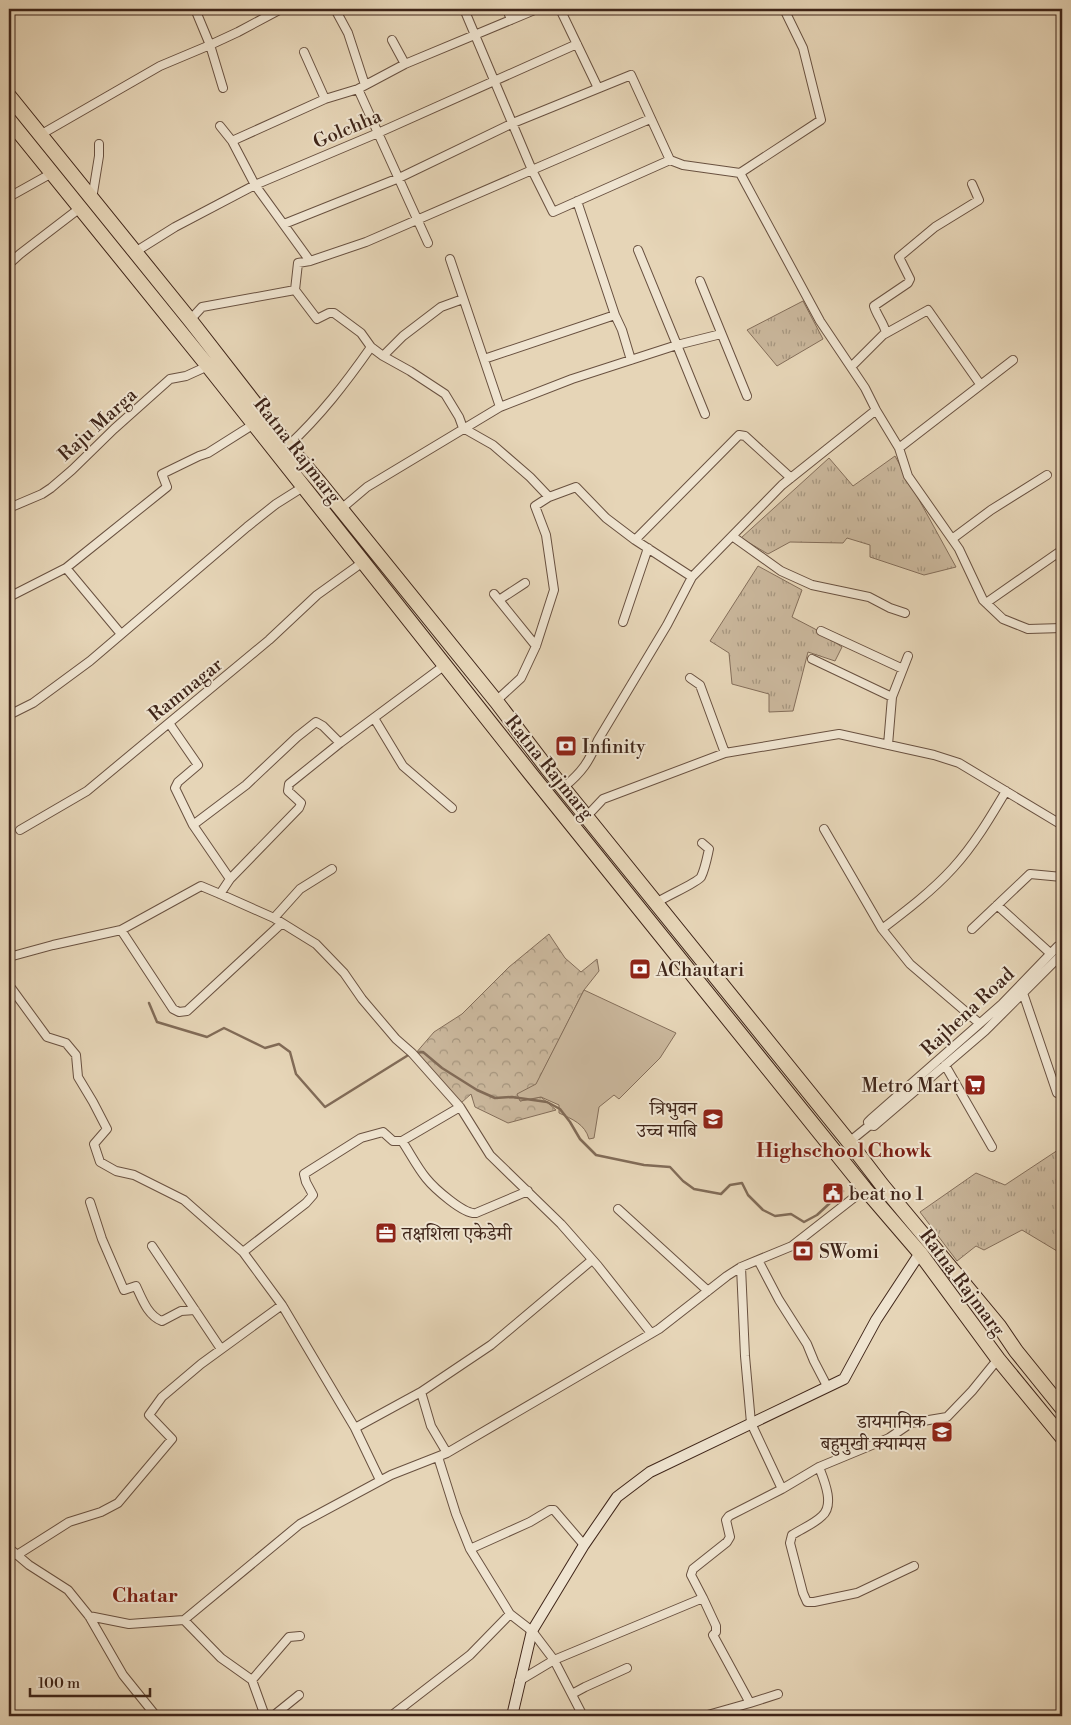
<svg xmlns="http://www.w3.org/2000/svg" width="1071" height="1725" font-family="'Libre Bodoni','Noto Serif Devanagari',serif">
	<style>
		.grass { fill: url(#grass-tufts); stroke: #846e5a }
		.forest { fill: url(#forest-crowns); stroke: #846e5a }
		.garden { fill: #cab79c; stroke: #846e5a }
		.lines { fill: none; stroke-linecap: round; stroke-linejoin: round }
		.stream { stroke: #816b57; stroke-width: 2.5 }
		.street-casing { stroke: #695140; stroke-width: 10 }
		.secondary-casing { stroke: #3f2519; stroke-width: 12 }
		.highway-casing { stroke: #3f2519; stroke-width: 16 }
		.street { stroke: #efe4d0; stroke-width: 8 }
		.secondary { stroke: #efe4d0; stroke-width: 10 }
		.highway { stroke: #e6d5b7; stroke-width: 14 }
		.labels { text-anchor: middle; stroke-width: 4; stroke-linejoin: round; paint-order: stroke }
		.street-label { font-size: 19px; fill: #3f2519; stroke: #efe4d0 }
		.poi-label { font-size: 19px; fill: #3f2519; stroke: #efe4d0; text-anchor: start }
		.neighbourhood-label { font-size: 20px; font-weight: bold; fill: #7a1f14; stroke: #efe4d0 }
	</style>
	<defs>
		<pattern id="grass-tufts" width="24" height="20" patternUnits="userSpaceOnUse" patternTransform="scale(1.25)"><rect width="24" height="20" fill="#cab79c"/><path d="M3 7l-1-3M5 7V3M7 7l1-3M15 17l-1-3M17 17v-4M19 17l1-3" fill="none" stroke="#a5957e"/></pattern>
		<pattern id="forest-crowns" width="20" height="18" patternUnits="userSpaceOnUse" patternTransform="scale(1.25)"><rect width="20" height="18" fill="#cab79c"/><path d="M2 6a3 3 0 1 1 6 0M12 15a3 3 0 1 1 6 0" fill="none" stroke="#a5957e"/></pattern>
	</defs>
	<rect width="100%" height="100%" fill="#e6d5b7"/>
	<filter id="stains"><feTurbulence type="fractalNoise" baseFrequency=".004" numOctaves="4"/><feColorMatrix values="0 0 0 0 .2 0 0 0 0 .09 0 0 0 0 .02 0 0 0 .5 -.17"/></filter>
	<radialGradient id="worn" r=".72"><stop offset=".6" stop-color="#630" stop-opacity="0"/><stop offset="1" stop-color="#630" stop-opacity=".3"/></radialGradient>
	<!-- grass -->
	<path class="grass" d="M803 301 823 339 777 366 747 330Z
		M895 456 956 567 924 575 870 557V545L847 538 843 543 790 542 768 554 741 538 829 458 853 486Z
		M758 566 802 590 792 617 815 629 842 647 835 661 808 652 793 711 769 712V694L732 684 729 653 710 641Z
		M1058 1150 1062 1154V1254L1022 1230 984 1250 976 1246 957 1261 920 1212 976 1173 1005 1185Z"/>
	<!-- forest -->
	<path class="forest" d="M549 934 565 958 581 972 597 959 599 971 584 990 536 1085 520 1101 541 1097 556 1110 508 1123 475 1107 471 1094 461 1103 415 1054 434 1032 462 1014 509 967Z"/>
	<!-- garden -->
	<path class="garden" d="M584 990 676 1033 660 1058 619 1099 614 1095 599 1107 594 1138 589 1139C585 1124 572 1119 559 1113V1105L541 1097 520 1101 517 1094 536 1084Z"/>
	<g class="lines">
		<!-- stream -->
		<path class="stream" d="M149 1003 157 1022 207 1037 224 1028 265 1048 279 1044 290 1052 296 1074 325 1107 410 1054
			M415 1053 423 1052 442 1068 477 1090 495 1098 512 1097 547 1102 560 1109 570 1122 580 1139 596 1155 644 1165 670 1167 683 1181 694 1189 721 1194 730 1185 742 1183 748 1195 763 1210 775 1216 791 1214 804 1222 817 1215 843 1191"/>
		<!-- street casing -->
		<g class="street-casing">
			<path id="street" d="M335 9 348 33 365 85
				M464 9 532 170 650 119
				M507 9 511 20
				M560 9 598 88
				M784 9 803 48 821 120 740 173 820 321 865 388 876 410 899 448 908 476 959 549 983 600 1003 619 1028 629 1062 628
				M392 40 405 64
				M304 52 325 99
				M223 88 210 45 238 32 281 9
				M358 89 428 243
				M220 126 232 141 255 185 310 261
				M40 135 160 66 210 45 195 9
				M232 141 325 99 358 89 405 64 537 9
				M670 160 683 165 740 173
				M9 197 52 173
				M92 199 99 156V144
				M577 201 615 315 622 330 631 360
				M284 224 399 178 513 123 631 75 670 160 553 212 532 170 366 242 310 261 298 263 295 290 317 319 329 313H334L361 333 371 347
				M638 250 677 345 721 334
				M135 252 175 227 255 185 378 133 577 44
				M450 259 500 407
				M9 264 20 254 80 208
				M700 281 747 396
				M190 320 202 307 295 290
				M886 333C884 323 877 316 874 306L908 283 910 279 899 257 935 227 979 200 972 184
				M383 356 403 336 441 307 463 299
				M484 359 615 315
				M852 366 883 335 928 310 980 384
				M288 446C321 415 345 384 371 347L383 356 410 371 445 394 459 417 463 428 493 445 530 477 549 497 576 487 606 518 635 540 692 577
				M899 448 1013 360
				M9 508 42 494 51 488 72 470 114 429 170 379 186 376 208 366
				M341 509 367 487 500 407 572 379 677 345 705 414
				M732 536 781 571 812 585 869 597 890 608 905 613
				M952 539 991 510 1047 475
				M635 540 739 435 745 436 791 478
				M494 594 536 646
				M9 597 66 568
				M499 600 525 583
				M986 603 1062 550
				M623 622 648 548
				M821 631 903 669
				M121 634 66 568 167 487 162 474 199 456 208 453 254 424
				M812 659 892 697
				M445 665 340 743 289 784 288 791 301 803 299 808 230 879 220 894 274 918 316 944 344 973 362 999 396 1039 412 1053 460 1107 490 1155 561 1224 598 1266 651 1333
				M690 678 700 685 725 753
				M496 701 521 678 536 646 554 590 546 535 535 506 549 497
				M9 715 33 703 90 661 247 527 276 504 303 487
				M374 718 403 766 452 808
				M169 723 198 765 178 782 175 788 193 825 230 879
				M888 745 892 697 908 656
				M564 787C582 772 589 762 598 740L667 625 692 577 782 485 876 410
				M587 816 603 799 725 753 839 734 934 755 959 763 1062 825
				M193 825 246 785 297 737 316 722 323 726 340 743
				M824 829 882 929
				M20 830 87 791 269 640 317 595 363 562
				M656 903C666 896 697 883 701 877 705 869 707 858 709 849L702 843
				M997 905 1050 953
				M274 918 300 889 332 869
				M972 929 1030 874 1062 877
				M121 930 173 1009 179 1012 187 1011 282 923
				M1062 946H1058L1002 1004 871 1119 868 1122 870 1125 874 1126 985 1031 1062 954
				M9 957 53 945 121 930 201 886 220 894
				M9 985 47 1037 66 1043 76 1055 78 1077 93 1102 107 1129 94 1144 100 1162 116 1171 134 1175 184 1200 243 1252 282 1305
				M1023 993 1057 1093
				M979 1023 910 964 882 929C907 910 932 891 953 868 974 845 990 818 1006 791
				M945 1065 992 1147
				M402 1141C410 1153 417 1167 426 1178 434 1188 464 1215 476 1213L528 1191
				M849 1142 870 1125
				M90 1202 102 1239 124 1290 136 1286C142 1299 148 1316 162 1321L181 1311 195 1310
				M618 1209 708 1291
				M152 1246 221 1349
				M243 1252 306 1203 313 1195 306 1182 304 1174 361 1138 383 1132 393 1141H402L460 1107
				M758 1260 779 1300 807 1344 814 1361 827 1386
				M741 1267 745 1356 751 1423 782 1489
				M421 1392 491 1345 592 1260
				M355 1428 421 1392 431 1426 447 1453
				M438 1457 456 1514 470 1549 510 1614 532 1631 554 1660 583 1716
				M819 1467C824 1480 835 1505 822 1516 814 1524 801 1529 792 1535L790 1543 803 1593 807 1602H814L857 1593 914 1566
				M9 1548 29 1565 68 1590 89 1616 123 1675 156 1716
				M470 1549 530 1522 550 1510H554L584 1545
				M17 1555 69 1522 101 1512 118 1503 172 1439 149 1415 162 1397 201 1364 282 1305 355 1428 380 1480
				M703 1598 716 1626V1632L713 1635 750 1703 778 1694
				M89 1616 129 1624 184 1620 300 1524 391 1475 447 1453 659 1329 727 1276 741 1267 792 1246 865 1189
				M184 1620 221 1658 252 1680 265 1716
				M252 1680 289 1637 300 1636
				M519 1681 554 1660 703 1598 691 1575 693 1569 727 1542 730 1537 726 1520 729 1516 782 1489 819 1467 889 1438 911 1423 947 1417 972 1391 998 1359
				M572 1694 585 1687 627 1668
				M273 1716 299 1695
				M391 1716 470 1655 510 1614
				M704 1716 750 1703"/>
		</g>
		<!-- secondary casing -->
		<g class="secondary-casing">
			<path id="secondary" d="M512 1716 532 1631 584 1545 617 1497 650 1472 844 1379 876 1320 920 1253"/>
		</g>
		<!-- highway casing -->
		<g class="highway-casing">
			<path id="highway" d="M9 96 190 320 288 446 319 482 496 701 547 768 849 1142 882 1185 999 1326 1016 1351 1062 1408
				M9 120 208 366 530 773 865 1189 920 1253 998 1359 1062 1437"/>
		</g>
		<!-- street -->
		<use href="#street" class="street"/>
		<!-- secondary -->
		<use href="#secondary" class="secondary"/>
		<!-- highway -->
		<use href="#highway" class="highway"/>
	</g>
	<!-- icons -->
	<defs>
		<g id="bank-square" transform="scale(1.125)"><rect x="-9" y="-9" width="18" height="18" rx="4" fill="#8f2418" stroke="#efe4d0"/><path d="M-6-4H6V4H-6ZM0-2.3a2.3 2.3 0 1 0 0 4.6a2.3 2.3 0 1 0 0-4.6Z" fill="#fff"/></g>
		<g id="supermarket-square" transform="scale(1.125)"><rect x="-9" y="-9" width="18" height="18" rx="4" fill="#8f2418" stroke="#efe4d0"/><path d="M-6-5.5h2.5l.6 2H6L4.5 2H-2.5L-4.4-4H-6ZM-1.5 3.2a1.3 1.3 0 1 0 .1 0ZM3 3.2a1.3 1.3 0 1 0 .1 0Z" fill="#fff"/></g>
		<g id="school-square" transform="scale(1.125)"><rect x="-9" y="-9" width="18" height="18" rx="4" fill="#8f2418" stroke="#efe4d0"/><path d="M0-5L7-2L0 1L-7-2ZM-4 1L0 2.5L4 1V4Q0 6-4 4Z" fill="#fff"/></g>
		<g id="civic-square" transform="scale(1.125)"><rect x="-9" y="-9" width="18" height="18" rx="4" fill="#8f2418" stroke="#efe4d0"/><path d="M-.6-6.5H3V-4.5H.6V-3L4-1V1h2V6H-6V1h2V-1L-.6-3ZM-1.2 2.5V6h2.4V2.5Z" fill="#fff"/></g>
		<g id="office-square" transform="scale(1.125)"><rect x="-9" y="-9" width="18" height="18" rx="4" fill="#8f2418" stroke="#efe4d0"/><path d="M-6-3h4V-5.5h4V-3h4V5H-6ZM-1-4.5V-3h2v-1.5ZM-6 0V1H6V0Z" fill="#fff"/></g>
	</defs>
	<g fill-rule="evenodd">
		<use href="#bank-square" x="566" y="746"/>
		<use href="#bank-square" x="640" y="969"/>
		<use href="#supermarket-square" x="975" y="1085"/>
		<use href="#school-square" x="713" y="1119"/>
		<use href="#civic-square" x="833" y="1193"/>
		<use href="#office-square" x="386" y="1233"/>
		<use href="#bank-square" x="803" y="1251"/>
		<use href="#school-square" x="942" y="1432"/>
	</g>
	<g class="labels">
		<!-- street labels -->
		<g class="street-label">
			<text transform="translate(347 128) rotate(-23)" y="7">Golchha</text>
			<text transform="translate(97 424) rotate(-42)" y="7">Raju Marga</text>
			<text transform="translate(298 450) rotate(52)" y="7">Ratna Rajmarg</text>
			<text transform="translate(185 689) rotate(-39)" y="7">Ramnagar</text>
			<text transform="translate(550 767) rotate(51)" y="7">Ratna Rajmarg</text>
			<text transform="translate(967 1011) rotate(-43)" y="7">Rajhena Road</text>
			<text transform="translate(963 1282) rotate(53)" y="7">Ratna Rajmarg</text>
		</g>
		<!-- poi labels -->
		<g class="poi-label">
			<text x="582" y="753">Infinity</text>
			<text x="656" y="976">AChautari</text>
			<text x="959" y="1092" text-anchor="end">Metro Mart</text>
			<text x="697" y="1115" text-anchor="end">त्रिभुवन<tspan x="697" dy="22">उच्च माबि</tspan></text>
			<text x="849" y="1200">beat no 1</text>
			<text x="402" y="1240">तक्षशिला एकेडेमी</text>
			<text x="819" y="1258">SWomi</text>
			<text x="926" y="1428" text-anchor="end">डायमामिक<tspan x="926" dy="22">बहुमुखी क्याम्पस</tspan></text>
		</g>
		<!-- neighbourhood labels -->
		<g class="neighbourhood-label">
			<text x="844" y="1157">Highschool Chowk</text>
			<text x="145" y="1602">Chatar</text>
		</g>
	</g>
	<!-- margin -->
	<rect width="1071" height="1725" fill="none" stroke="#e6d5b7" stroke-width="30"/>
	<rect x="10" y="10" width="1051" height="1705" fill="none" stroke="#3f2519" stroke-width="2.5"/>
	<rect x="15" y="15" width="1041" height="1695" fill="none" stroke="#3f2519"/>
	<!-- scale -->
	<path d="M30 1688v8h120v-8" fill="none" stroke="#3f2519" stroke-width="2.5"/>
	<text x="38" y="1688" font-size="15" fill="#3f2519" stroke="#efe4d0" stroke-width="4" paint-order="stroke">100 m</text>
	<rect width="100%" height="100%" filter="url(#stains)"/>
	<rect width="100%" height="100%" fill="url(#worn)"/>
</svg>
